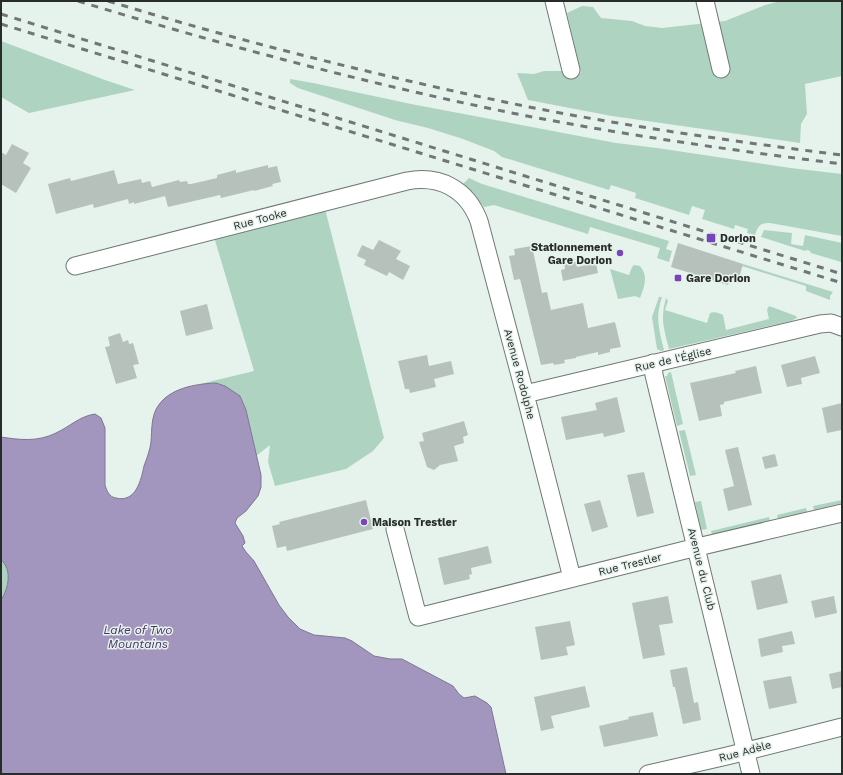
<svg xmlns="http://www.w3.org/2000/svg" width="843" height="775" font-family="'Work Sans',sans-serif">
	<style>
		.green { fill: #aed4c1 }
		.water { fill: #a396be; stroke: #7e7692 }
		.pier { fill: #e6f2ec }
		.building { fill: #b6c1bc }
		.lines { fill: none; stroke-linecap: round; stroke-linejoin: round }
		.street-casing { stroke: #6f7974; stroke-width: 19 }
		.street { stroke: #fff; stroke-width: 17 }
		.rail { stroke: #707774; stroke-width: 3; stroke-dasharray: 7 7; stroke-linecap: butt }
		.poi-dot { fill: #74b; stroke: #e6f2ec; stroke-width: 1.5 }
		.labels { text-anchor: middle; stroke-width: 3; stroke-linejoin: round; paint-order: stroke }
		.street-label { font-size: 11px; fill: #282c2a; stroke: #e6f2ec }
		.poi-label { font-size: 11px; font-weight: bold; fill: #282c2a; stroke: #e6f2ec; text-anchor: start }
		.water-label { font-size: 12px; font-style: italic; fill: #473368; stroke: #e6f2ec }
	</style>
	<rect width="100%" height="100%" fill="#e6f2ec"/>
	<!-- green -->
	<path class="green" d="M781 1H841L842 6V76L805 84 807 114 801 124 800 143 612 116 528 100 517 73 534 74 544 71H562L572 75 581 73 567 13 582 6 593 7 601 18 632 21 645 26 662 28 725 21 765 5Z
		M1 41 105 80 135 90 29 113 1 97Z
		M290 79 313 83 411 104 616 143 657 148 791 168 842 174V236L770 223C760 223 758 226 755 235L747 233 748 229 735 225 734 229 702 219 705 210 692 206 689 215 635 198 636 193 611 185 609 190 502 157 494 151 463 139 428 128 395 120 298 88 290 83Z
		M469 178 482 184 669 241 666 249 672 251 669 262 657 258 660 248 590 227 588 234 494 205 484 207 471 191 463 184Z
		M325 209 384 438 373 451 346 469 275 486 268 462 270 445 256 456 246 410 240 396 216 383 200 384 254 371 214 237Z
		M764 230 792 233 791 244 803 246 805 235 842 243 841 262 811 253 810 251 807 250 805 251 761 237Z
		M743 264 833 292 830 296V300L806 291V286L742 266Z
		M634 265 640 266C649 276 644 288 640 298L635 296 618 299 610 269 629 275 632 267Z
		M659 297H662C655 318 659 329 664 350L661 351 657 349 652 317Z
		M666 298 668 301 665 310 707 323 710 313C714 311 720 313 723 315L726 330 769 319 767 310 769 306 796 316 797 318 791 321 669 349C664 329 660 319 666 298Z
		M671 372 683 424 677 426 665 376H667L668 373Z
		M685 430 696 475 690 476 679 431Z
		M842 500V503L814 510 813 506Z
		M701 501 707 529 701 530 695 502Z
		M806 508 807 512 778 519 777 515Z
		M769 517 770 521 712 535 711 531Z
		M1 560C12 569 9 588 1 600Z"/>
	<!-- water -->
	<path class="water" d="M216 383 225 386 240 396 246 410 261 475V487L258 496 246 511 237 518 235 523 243 536 245 543 242 546 246 552 254 561 279 605 288 617 300 629 314 635 345 638 352 641 374 656 390 659H402L453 686 459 694 464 698 475 696 487 703 491 707 506 774H1V600C9 588 12 569 1 560V437C20 440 38 442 56 433 69 427 80 416 95 414L101 418 105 428V485C107 491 109 497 116 498 136 503 141 480 144 466 147 458 150 450 151 442 152 430 151 416 158 406 170 388 195 384 216 383Z"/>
	<!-- pier -->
	<path class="pier" d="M1 9 7 11 5 30 1 28Z"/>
	<!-- building -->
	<path class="building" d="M12 144 29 153 23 163 31 168 16 193 1 184V152L6 155Z
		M268 165V168L277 166 281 182 272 184 273 186 254 191V190L221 198 220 195 168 207 165 196 134 204V202L129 204 128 199 94 208 93 204 56 214 48 184 70 178 71 181 114 170 118 184 141 179 142 183 150 181 152 187 179 180 180 182 187 181 188 184H191L217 178V175L236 170V173Z
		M379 240 401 251 396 259 410 266 403 280 389 272 387 276 364 265 366 260 357 256 362 245 373 250Z
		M678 243 743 264 739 278 731 275 728 285 671 267Z
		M532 246 542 293 547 292 551 310 583 303 588 328 615 322 621 347 610 349V352L598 355V352L576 357V358L564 360 565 363 560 364 554 365 553 363 541 365 520 279 514 280 509 256 515 255 514 249Z
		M576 262 577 267 596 263 598 273 563 281 561 270 565 269 564 264Z
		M207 304 213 329 186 336 180 311Z
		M120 333 123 342 128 340 129 344 133 343 139 364 133 365 137 378 116 384 105 347 110 346 108 337Z
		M427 355 429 366 451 361 454 374 434 379 436 387 410 393 409 389H405L398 361Z
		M815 356 820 373 801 378 802 384 787 387 781 365Z
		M756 366 762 393 724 402V404L720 405 722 416 699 421 690 383 736 373 735 371Z
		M617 397 625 432 604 437 603 433 566 440 561 417 597 410 595 403Z
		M842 403V430L827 433 822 408Z
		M464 421 468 435 463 437 464 443 454 446 458 461 440 465 434 470 427 467 419 442 424 441 422 433Z
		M738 447 752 505 728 511 723 489 734 486 725 450Z
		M775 454 778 466 765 469 762 457Z
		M644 472 654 513 637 517 627 475Z
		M366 500 373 529 287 551 286 546 277 548 272 526 280 524 279 522Z
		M600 500 608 527 592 532 584 504Z
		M488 546 492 563 471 568 472 574 469 575 470 579 444 585 438 558Z
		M781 574 788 603 757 610 751 581Z
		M668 596 673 623 659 625 665 655 643 659 632 603Z
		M834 596 837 613 815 618 811 601Z
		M570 621 575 645 566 647 568 655 541 660 535 627Z
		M792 631 795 644 782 646 783 652 761 657 758 639Z
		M687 667 694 703 698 702 701 720 683 724 675 687H673L670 670Z
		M842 671V687L832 689 829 674Z
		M791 676 797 703 769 709 763 681Z
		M585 686 590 707 551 716 554 728 541 731 534 697Z
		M653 712 658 736 604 747 599 726 629 719 628 717Z"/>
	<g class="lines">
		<!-- street casing -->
		<g class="street-casing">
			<path id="street" d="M554 1 571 70
				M705 1 721 69
				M75 266 407 181C440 175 467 189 479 221L525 394 572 578
				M653 363 654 375 751 774
				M525 394 820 324 831 323 842 327
				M395 529 418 617 685 550 842 513
				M648 774 727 756 842 727"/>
		</g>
		<!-- street -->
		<use href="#street" class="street"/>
		<!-- rail -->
		<path class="rail" d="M78 1C226 46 375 86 527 116 632 136 737 151 842 164
			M108 1C246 43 387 78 529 107 632 127 737 142 842 155
			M1 14 842 274
			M1 24 842 283"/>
	</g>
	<!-- markers -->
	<g class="poi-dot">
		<rect x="706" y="233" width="10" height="10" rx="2"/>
		<circle cx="620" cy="253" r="4"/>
		<rect x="674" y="274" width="8" height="8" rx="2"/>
		<circle cx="364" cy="522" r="4"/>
	</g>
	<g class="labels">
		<!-- street labels -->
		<g class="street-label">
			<text transform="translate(260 219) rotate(-15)" y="4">Rue Tooke</text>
			<text transform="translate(673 359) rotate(-13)" y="4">Rue de l'Église</text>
			<text transform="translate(520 374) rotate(75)" y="4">Avenue Rodolphe</text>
			<text transform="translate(630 564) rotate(-14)" y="4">Rue Trestler</text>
			<text transform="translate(702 569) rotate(76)" y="4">Avenue du Club</text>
			<text transform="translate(745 751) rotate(-15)" y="4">Rue Adèle</text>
		</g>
		<!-- poi labels -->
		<g class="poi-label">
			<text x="720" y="242">Dorion</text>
			<text x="612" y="251" text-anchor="end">Stationnement<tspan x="612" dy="13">Gare Dorion</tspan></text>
			<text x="686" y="282">Gare Dorion</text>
			<text x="372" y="526">Maison Trestler</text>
		</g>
		<!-- water labels -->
		<g class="water-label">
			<text x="138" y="634">Lake of Two<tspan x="138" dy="14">Mountains</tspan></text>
		</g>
	</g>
	<!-- border -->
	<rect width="843" height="775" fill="none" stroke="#282c2a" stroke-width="4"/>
</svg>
